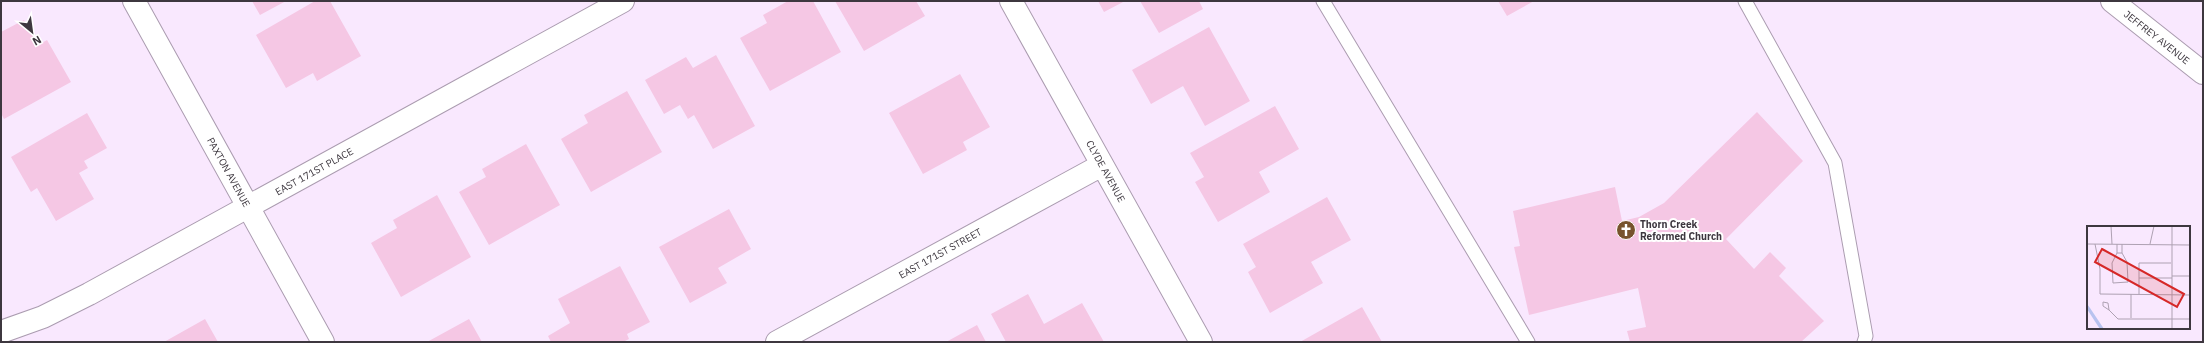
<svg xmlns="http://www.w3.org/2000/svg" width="2204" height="343" font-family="'IBM Plex Sans',sans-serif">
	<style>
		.building { fill: #f5c7e4 }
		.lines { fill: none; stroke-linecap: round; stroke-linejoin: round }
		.lane-casing { stroke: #ab9cb0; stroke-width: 15 }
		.street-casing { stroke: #ab9cb0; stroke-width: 24 }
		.lane { stroke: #fff; stroke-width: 13 }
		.street { stroke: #fff; stroke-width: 22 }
		.labels { text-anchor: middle; stroke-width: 4; stroke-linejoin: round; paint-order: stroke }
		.street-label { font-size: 10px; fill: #3d373f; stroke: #fff }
		.poi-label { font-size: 10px; font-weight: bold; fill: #3d373f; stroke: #fff; text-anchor: start }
		.inset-road { fill: none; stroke: #aea1b2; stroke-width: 1 }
		.view { fill: #d62828; fill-opacity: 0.15; stroke: #d62828; stroke-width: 2 }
		.inset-edge { fill: none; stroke: #3d373f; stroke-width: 2 }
	</style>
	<rect width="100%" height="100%" fill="#f9e8fe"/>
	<!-- building -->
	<path class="building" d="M252 1H286L260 15Z
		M315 1H330L361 56 317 81 313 73 286 88 256 35Z
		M788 1H813L841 52 770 91 740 38 767 23 763 15Z
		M835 1H916L925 16 864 51Z
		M1098 1H1125L1104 12Z
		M1140 1H1199L1203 9 1159 33Z
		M1498 1H1534L1507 16Z
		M24 20 38 45 47 40 71 82 4 119 1 113V32Z
		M1209 27 1250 101 1205 126 1183 86 1151 104 1132 70Z
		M716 55 755 126 713 149 694 115 688 119 680 105 664 114 645 80 686 57 693 68Z
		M960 74 990 127 963 142 967 150 923 174 889 113Z
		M627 91 662 152 591 192 561 139 588 123 584 115Z
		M1275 106 1299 149 1259 172 1270 192 1218 222 1195 182 1204 177 1190 153Z
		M1757 112 1803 161 1726 239 1754 269 1770 252 1786 268 1779 276 1824 321 1801 342H1630L1627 331 1646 327 1638 288 1529 315 1514 247 1520 246 1513 211 1615 187 1622 221 1639 217 1664 203Z
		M87 113 107 148 84 161 88 168 79 173 94 199 56 221 37 188 31 192 11 157Z
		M526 144 560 205 489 245 459 192 486 177 482 169Z
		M437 195 471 257 401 297 371 243 397 228 393 220Z
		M1327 197 1351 240 1311 262 1323 283 1270 313 1248 272 1256 267 1243 244Z
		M729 209 751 249 718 268 727 283 690 303 659 247Z
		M620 266 650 322 627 334 629 339 623 342H551L548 336 570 323 558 299Z
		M1028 294 1044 324 1082 303 1104 342H1006L991 314Z
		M1362 307 1382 342H1300Z
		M205 319 218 342H164Z
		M469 319 482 342H427Z
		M977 325 986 342H946Z"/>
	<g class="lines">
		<!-- lane casing -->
		<g class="lane-casing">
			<path id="lane" d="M1323 1 1528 342
				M1745 1 1835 163 1866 336 1864 342"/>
		</g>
		<!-- street casing -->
		<g class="street-casing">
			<path id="street" d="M134 1 323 342
				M1011 1 1201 342
				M2112 1 2203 73
				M1 332 43 317 89 294 623 1
				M777 342 1102 165"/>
		</g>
		<!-- lane -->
		<use href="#lane" class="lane"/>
		<!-- street -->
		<use href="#street" class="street"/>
	</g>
	<!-- icons -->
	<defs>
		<g id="church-disc" transform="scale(1)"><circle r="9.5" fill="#77532d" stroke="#fff"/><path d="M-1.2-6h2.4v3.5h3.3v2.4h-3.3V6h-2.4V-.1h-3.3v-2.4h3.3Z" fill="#fff"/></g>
	</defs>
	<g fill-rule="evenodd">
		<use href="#church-disc" x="1626" y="230"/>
	</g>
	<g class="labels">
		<!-- street labels -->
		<g class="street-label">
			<text transform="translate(2157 37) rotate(38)" y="4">JEFFREY AVENUE</text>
			<text transform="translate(314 171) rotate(-29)" y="4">EAST 171ST PLACE</text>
			<text transform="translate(1106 171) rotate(61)" y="4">CLYDE AVENUE</text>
			<text transform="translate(229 172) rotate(61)" y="4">PAXTON AVENUE</text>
			<text transform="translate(940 253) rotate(-29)" y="4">EAST 171ST STREET</text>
		</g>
		<!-- poi labels -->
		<g class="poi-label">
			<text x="1640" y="228">Thorn Creek<tspan x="1640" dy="12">Reformed Church</tspan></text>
		</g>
	</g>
	<!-- overview -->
	<g transform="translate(2087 226)">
		<rect width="103" height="103" fill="#f9e8fe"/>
		<path d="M16 102H82V103H17Z" fill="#fcccd8"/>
		<path d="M0 78 3 82 17 103H13L9 97 0 83Z" fill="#b8c2ef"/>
		<path class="inset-road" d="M24 0 25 18M85 0V103M0 18 103 19M8 18 13 43V68L103 69M30 18V27H35V18M63 18 67 0M30 27 25 37 26 57 41 56 40 36 35 27M85 50H103M52 52H85M44 68V92M52 68V37H84M22 84 16 80V76L21 77 22 84 31 93H103"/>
		<path class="view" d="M15 23 97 68 90 81 8 36Z"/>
		<rect width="103" height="103" class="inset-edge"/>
	</g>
	<!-- border -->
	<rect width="2204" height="343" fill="none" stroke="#3d373f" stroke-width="4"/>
	<!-- north arrow -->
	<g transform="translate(32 32) rotate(151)" stroke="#ffffff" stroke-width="3" paint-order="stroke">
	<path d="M0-3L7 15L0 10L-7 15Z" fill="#3d373f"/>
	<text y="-6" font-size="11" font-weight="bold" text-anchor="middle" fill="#3d373f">N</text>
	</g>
</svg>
